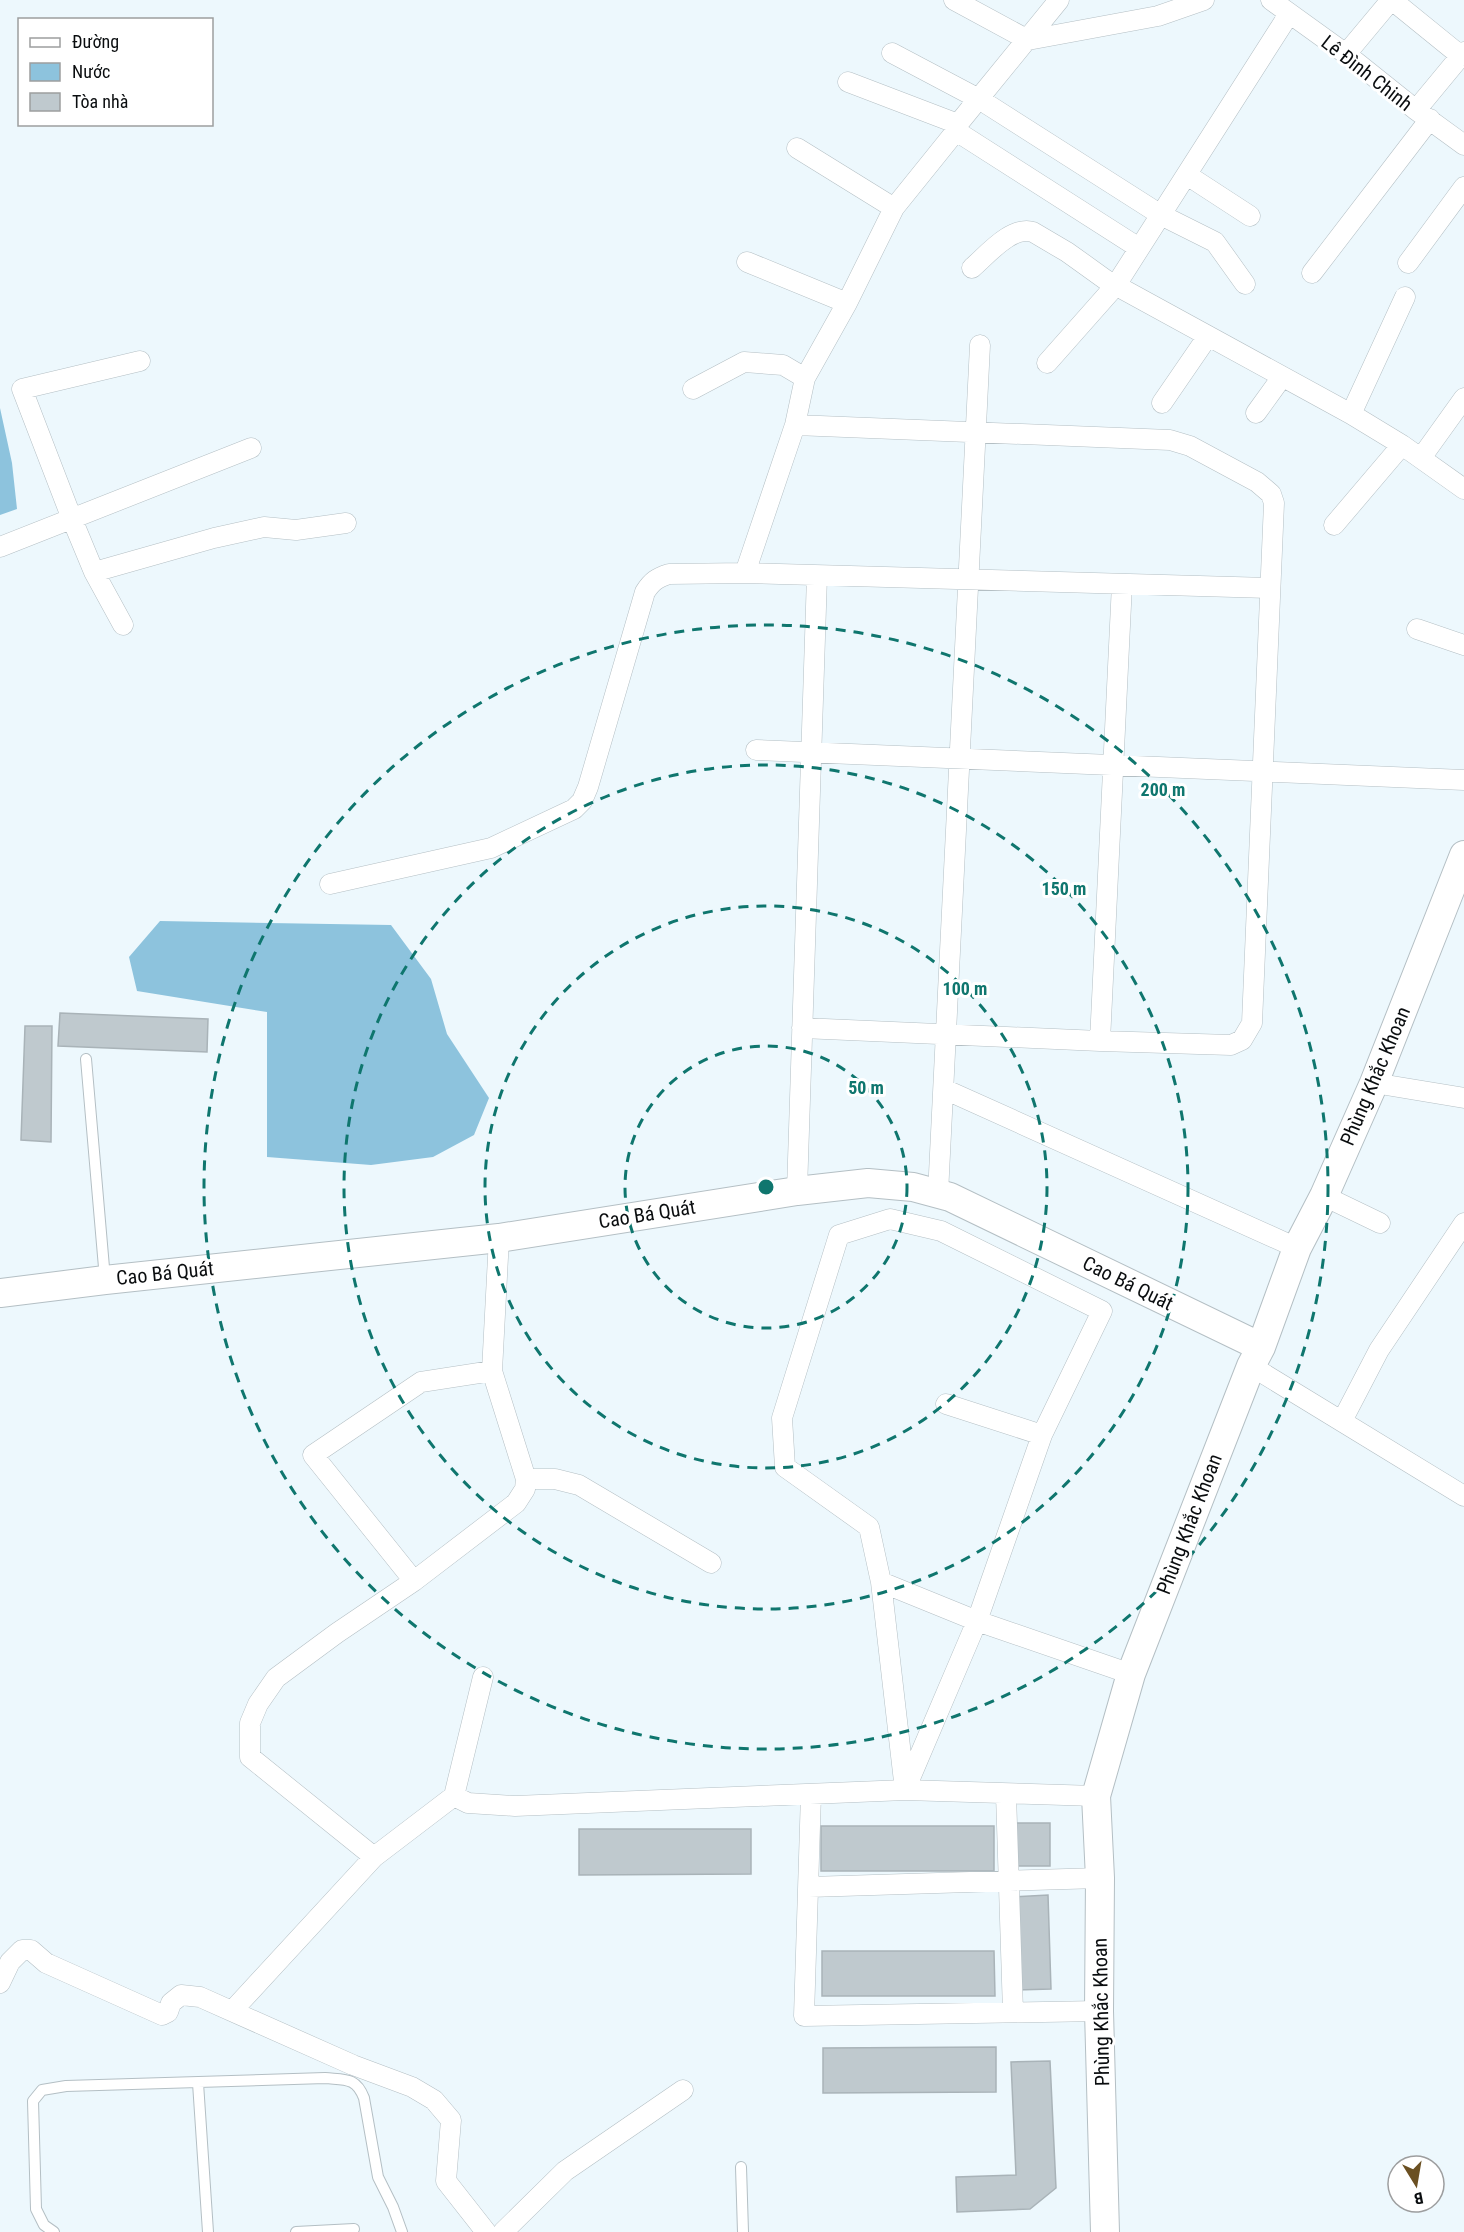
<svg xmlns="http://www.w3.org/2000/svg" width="1464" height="2232" font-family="'Roboto Condensed',sans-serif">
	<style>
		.water { fill: #8dc3dd }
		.building { fill: #bfc9ce; stroke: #a9b3b8; stroke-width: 1.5 }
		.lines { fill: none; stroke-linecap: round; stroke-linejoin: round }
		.lane-casing { stroke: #b4bfc4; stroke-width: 12 }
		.street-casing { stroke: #b4bfc4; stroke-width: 21 }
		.secondary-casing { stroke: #b4bfc4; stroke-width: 30 }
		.lane { stroke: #fff; stroke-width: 10 }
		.street { stroke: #fff; stroke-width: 20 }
		.secondary { stroke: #fff; stroke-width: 28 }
		.ring { fill: none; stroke: #0f766e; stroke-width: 3; stroke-dasharray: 10 8 }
		.labels { text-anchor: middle; stroke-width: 6; stroke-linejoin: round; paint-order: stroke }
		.street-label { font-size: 20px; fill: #0a0d0f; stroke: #fff }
		.centre { fill: #0f766e; stroke: #fff; stroke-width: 3 }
		.ring-label { font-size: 18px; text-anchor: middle; font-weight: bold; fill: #0f766e; stroke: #fff; stroke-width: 6; stroke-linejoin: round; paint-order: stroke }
	</style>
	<rect width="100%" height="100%" fill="#edf8fd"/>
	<!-- water -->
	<path class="water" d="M0 408 12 463 17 509 0 515Z
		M160 921 391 925 431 979 447 1034 489 1098 474 1135 433 1157 371 1165 267 1157V1012L137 991 129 957Z"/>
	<!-- building -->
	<path class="building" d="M60 1013 208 1019 207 1052 58 1046Z
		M25 1026H52L51 1142 21 1140Z
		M1013 1823H1050V1866H1013Z
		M821 1826H994V1871H821Z
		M579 1829H751V1874L579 1875Z
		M1048 1895 1051 1989 1016 1990 1013 1897Z
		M822 1951H994L995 1996H822Z
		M996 2047V2092L823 2093V2048Z
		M1050 2061 1056 2188 1030 2209 957 2212 956 2177 1016 2175 1011 2062Z"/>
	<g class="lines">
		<!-- lane casing -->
		<g class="lane-casing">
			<path id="lane" d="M86 1059 105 1279
				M198 2083 208 2232
				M741 2167 743 2232
				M54 2232 44 2225 36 2209 33 2101 42 2090 66 2086 325 2078C345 2080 356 2077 364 2098L378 2177 393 2207 402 2232
				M296 2232 354 2229"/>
		</g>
		<!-- street casing -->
		<g class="street-casing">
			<path id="street" d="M954 0 1028 40 1158 16 1204 0
				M1271 0 1346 54 1416 110 1464 145
				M1392 0 1461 56
				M892 53 979 99 1161 215 1215 242 1245 284
				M1346 54 1391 0
				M848 82 958 124
				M1416 110 1464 52
				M956 131 1139 248
				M797 148 894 208
				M1187 175 1250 216
				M747 262 847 303
				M1408 263 1464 187
				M972 268C987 255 1012 225 1033 232L1067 252 1106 280 1351 414 1402 445 1464 489
				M1312 273 1430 119
				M1047 363 1116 285 1289 14
				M693 389 744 362 783 365 805 378
				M1162 403 1208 336
				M1256 413 1282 377
				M1351 414 1405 297
				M795 425 1170 440 1190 446 1257 482 1271 494 1274 503 1252 1023 1242 1040 1231 1045 1100 1041 802 1028
				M1421 458 1464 398
				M1334 525 1402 445
				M0 547 251 448
				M94 572 214 538 264 527 296 530 346 523
				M745 573 795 425 805 378 847 303 894 208 956 131 958 124 1059 0
				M123 625 94 572 72 519 22 389 140 361
				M1417 629 1464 645
				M756 750 1464 780
				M330 884 491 848 574 809 582 801 588 787 645 592C652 581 657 578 669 574L745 573 1269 588
				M1100 1041 1122 584
				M1374 1083 1464 1098
				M944 1089 1297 1248
				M797 1191 817 576
				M938 1194 980 345
				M1324 1196 1380 1223
				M890 1219 941 1231 1102 1311 1042 1435 977 1621 905 1790 881 1582 869 1527 785 1467 782 1418 839 1235Z
				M1251 1366 1464 1496
				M946 1404 1042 1435
				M1342 1421 1379 1350 1464 1223
				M526 1479H555L579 1485 711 1563
				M414 1581 313 1455 421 1382 492 1371
				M881 1582 977 1621 1131 1674
				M811 1794 804 2016 1099 2011
				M1006 1794 1013 2012
				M454 1796 483 1677
				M374 1857 250 1757V1723L258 1704 276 1678 337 1633 414 1581 516 1503 525 1489 526 1479 492 1371 499 1238
				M809 1887 1100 1878
				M0 1983 10 1962 22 1950H31L46 1963 162 2015 168 2012 171 2003 181 1995 200 1997 353 2065 412 2087 434 2100 451 2120 446 2181 486 2232
				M233 2010 374 1857 454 1796 468 1803 515 1806 905 1790 1096 1796
				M503 2232 565 2171 683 2090"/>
		</g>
		<!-- secondary casing -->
		<g class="secondary-casing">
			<path id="secondary" d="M0 1293 105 1280 499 1238 797 1191 868 1183 913 1187 950 1197 1261 1347
				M1105 2232 1099 2011 1100 1878 1096 1796 1131 1674 1251 1366 1261 1347 1297 1248 1324 1196 1374 1083 1464 855"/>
		</g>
		<!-- lane -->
		<use href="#lane" class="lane"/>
		<!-- street -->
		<use href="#street" class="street"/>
		<!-- secondary -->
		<use href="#secondary" class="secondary"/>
	</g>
	<!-- distance rings -->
	<g class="ring">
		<circle cx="766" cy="1187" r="141"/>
		<circle cx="766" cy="1187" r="281"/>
		<circle cx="766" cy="1187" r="422"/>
		<circle cx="766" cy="1187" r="562"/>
	</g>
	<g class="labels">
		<!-- street labels -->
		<g class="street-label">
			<text transform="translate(1367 73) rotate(38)" y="7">Lê Đình Chinh</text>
			<text transform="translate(1375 1076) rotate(-67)" y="7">Phùng Khắc Khoan</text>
			<text transform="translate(647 1214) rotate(-9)" y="7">Cao Bá Quát</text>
			<text transform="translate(165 1273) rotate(-6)" y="7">Cao Bá Quát</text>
			<text transform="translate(1128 1283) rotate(26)" y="7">Cao Bá Quát</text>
			<text transform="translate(1189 1524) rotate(-69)" y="7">Phùng Khắc Khoan</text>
			<text transform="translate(1101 2012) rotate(-91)" y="7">Phùng Khắc Khoan</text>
		</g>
	</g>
	<circle cx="766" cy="1187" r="9" class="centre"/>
	<g class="ring-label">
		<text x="1163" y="796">200 m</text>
		<text x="1064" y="895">150 m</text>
		<text x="965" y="995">100 m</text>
		<text x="866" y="1094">50 m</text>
	</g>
	<!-- legend -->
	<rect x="18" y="18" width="195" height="108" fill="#ffffff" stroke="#9d9e9f" stroke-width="1.5"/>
	<rect x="30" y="38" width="30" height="9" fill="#ffffff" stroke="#9d9e9f" stroke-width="1.5"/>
	<text x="72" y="48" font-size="18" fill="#0a0d0f">Đường</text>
	<rect x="30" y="63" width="30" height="18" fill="#8dc3dd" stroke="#9d9e9f" stroke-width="1.5"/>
	<text x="72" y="78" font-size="18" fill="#0a0d0f">Nước</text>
	<rect x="30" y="93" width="30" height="18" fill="#bfc9ce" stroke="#9d9e9f" stroke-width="1.5"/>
	<text x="72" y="108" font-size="18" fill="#0a0d0f">Tòa nhà</text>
	<!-- north arrow -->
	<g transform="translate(1416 2184) rotate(169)"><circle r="28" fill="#ffffff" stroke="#9d9e9f" stroke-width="1.5"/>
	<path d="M0-4.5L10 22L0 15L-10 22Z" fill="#6b5022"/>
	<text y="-9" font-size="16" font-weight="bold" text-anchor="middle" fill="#0a0d0f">B</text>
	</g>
</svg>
